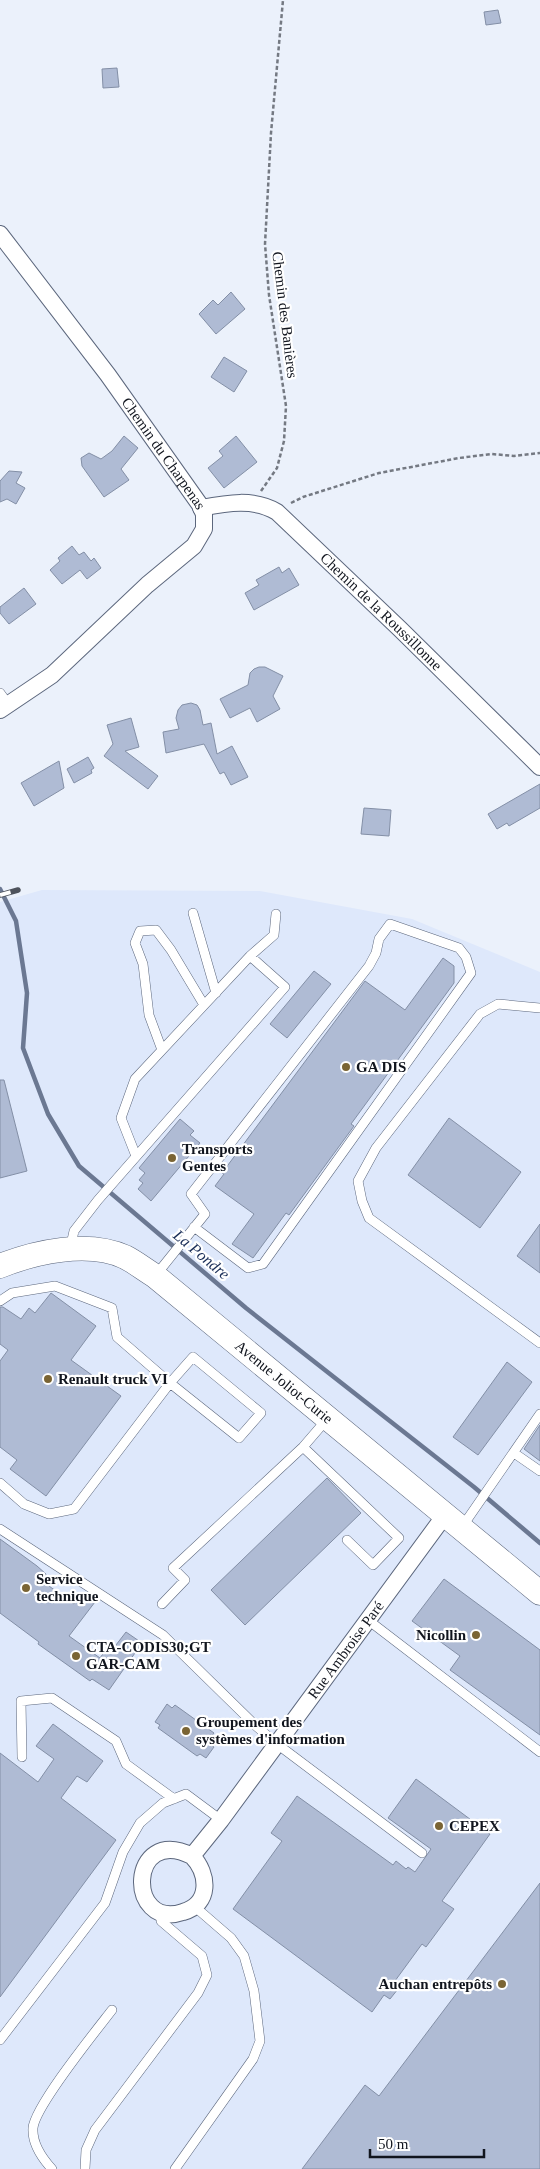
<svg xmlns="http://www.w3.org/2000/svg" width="540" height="2169" font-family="'Times New Roman',serif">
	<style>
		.built { fill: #dee8fb }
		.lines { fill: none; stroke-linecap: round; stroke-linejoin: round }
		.stream { stroke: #6b7892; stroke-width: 4.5 }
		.building { fill: #afbbd4; stroke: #838fa6 }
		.lane-casing { stroke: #5c677d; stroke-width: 10 }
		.street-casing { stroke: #5c677d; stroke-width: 18 }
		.secondary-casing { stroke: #5c677d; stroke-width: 25 }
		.path { stroke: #747982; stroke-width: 2.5; stroke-dasharray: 4 2.5; stroke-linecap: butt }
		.lane { stroke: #fff; stroke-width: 9 }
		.street { stroke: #fff; stroke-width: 16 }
		.secondary { stroke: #fff; stroke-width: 24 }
		.rail-casing { stroke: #4e535c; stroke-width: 5.5 }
		.rail { stroke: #fff; stroke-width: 4; stroke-dasharray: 11; stroke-linecap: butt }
		.poi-dot { fill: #7a6434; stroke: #fff; stroke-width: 2 }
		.labels { text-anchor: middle; stroke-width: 4.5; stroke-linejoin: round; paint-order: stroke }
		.street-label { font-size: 15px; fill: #11151e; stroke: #fff }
		.poi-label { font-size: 15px; font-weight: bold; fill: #11151e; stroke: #fff; text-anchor: start }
		.water-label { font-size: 16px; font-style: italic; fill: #1a2e58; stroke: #fff }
	</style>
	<rect width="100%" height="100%" fill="#ebf1fb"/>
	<!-- built -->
	<path class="built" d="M42 890 260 891 412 919 540 972V2169H0V902Z"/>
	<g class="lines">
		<!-- stream -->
		<path class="stream" d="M0 889 16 921 27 993 23 1048 48 1114 79 1166 246 1308 474 1487 540 1543"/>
	</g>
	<!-- building -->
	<path class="building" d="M498 10 501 23 486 25 484 12Z
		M117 68 119 87 103 88 102 69Z
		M231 292 245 309 216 334 199 314 213 300 218 305Z
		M224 357 247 371 234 392 211 377Z
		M124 436 138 448 121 469 129 480 104 497 82 466 81 458 89 453 101 459 112 451Z
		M236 436 257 462 224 488 208 468 223 456 219 451Z
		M9 471 22 472 16 483 25 488 16 504 7 499 0 502V481Z
		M72 546 79 555 84 552 91 561 94 558 101 568 87 579 80 570 62 584 50 570 60 561 58 558Z
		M279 567 282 573 289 568 299 585 254 610 245 593 259 585 256 580Z
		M24 588 36 604 9 624 0 613V607Z
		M259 667H265L283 676 273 696 280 709 257 722 250 708 230 718 220 699 248 685 250 673 254 669Z
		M191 703 197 705 200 710 203 725 211 723 217 754 232 746 248 777 231 785 224 772 220 774 204 744 166 753 163 732 179 729 176 718 178 710 182 705Z
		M131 718 139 747 125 751 158 776 148 789 104 756 113 744 107 725Z
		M88 757 94 768 91 770 92 773 74 783 67 769Z
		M59 761 64 788 34 806 21 783Z
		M540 784V808L509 826 507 823 497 829 488 814Z
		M364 808 391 810 389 836 361 834Z
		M443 958 454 966V983L351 1124 354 1126 289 1215 286 1213 253 1258 232 1244 254 1214 215 1186 224 1174 222 1173 365 981 405 1010Z
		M314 971 331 984 287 1038 270 1024Z
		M0 1080H4L27 1171 0 1178Z
		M449 1118 521 1172 480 1228 408 1175Z
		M180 1119 194 1131 190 1135 200 1143 151 1201 138 1189 143 1183 139 1180 145 1173 139 1168Z
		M540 1224V1273L517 1256Z
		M51 1293 96 1326 71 1360 121 1396 46 1496 10 1469 17 1460 0 1447V1361L8 1350 0 1344V1307H3L21 1319 29 1308 35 1313Z
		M507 1362 532 1382 478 1455 453 1437Z
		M540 1425V1461L524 1449Z
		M327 1478 361 1513 245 1625 211 1590Z
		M0 1539 37 1566 46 1574 42 1581 74 1604 82 1593 95 1602 69 1636 100 1658 105 1651 109 1654 126 1632 142 1643 109 1690 92 1679 90 1681 38 1644 39 1642 0 1613Z
		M444 1579 540 1650V1735L450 1670 460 1656 412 1621Z
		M167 1704 172 1708 175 1705 214 1733 207 1742 214 1747 206 1758 200 1754 197 1756 158 1728 160 1725 155 1722Z
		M53 1724 103 1761 87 1782 77 1776 61 1798 116 1840 0 1997V1753L38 1782 54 1759 36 1746Z
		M416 1779 490 1834 442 1901 454 1909 426 1947 422 1944 392 1985 398 1989 390 1999 384 1995 372 2012 233 1909 282 1841 271 1833 297 1796 393 1865 396 1861 406 1869 408 1867 415 1872 431 1849 388 1818Z
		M540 1883V2169H302L365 2085 379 2096Z"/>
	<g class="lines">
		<!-- lane casing -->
		<g class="lane-casing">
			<path id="lane" d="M0 693 8 704
				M193 913 216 993
				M250 956 274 935 276 914
				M540 1008 498 1004 480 1014 376 1148 358 1181 362 1201 369 1218 540 1343
				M162 1050 149 1015 143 964 135 943 140 931 156 930 171 950 204 1005
				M70 1249 74 1231 98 1200 285 987 250 956 135 1079 121 1118 136 1156
				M156 1275 205 1214 191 1194 369 966 376 953 379 939 390 924 459 948 466 957 471 973 263 1264 248 1268 194 1227
				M0 1301 12 1293 55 1286 112 1308 117 1337 170 1383 74 1509 49 1514 24 1504 0 1483
				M193 1357 261 1413 239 1438 170 1383Z
				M303 1447 399 1538 373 1565 347 1540
				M514 1453 540 1471
				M462 1527 540 1414
				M0 1529 163 1635 256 1726 277 1744 422 1853
				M162 1604 185 1580 173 1568 303 1447 328 1418
				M368 1620 540 1752
				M22 1757 21 1701 52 1698 116 1741 126 1764 174 1799
				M0 2040 105 1903 123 1852 140 1823 163 1803 186 1794 221 1820
				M52 2169C42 2158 32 2143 33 2128 35 2106 95 2032 112 2010
				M85 2169 86 2150 95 2130 198 1993 207 1975 202 1956 161 1921 162 1912
				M175 2169 253 2059 260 2041 254 1991 244 1956 231 1938 194 1906"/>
		</g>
		<!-- street casing -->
		<g class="street-casing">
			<g id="street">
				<path id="s1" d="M0 234 108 375 200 505 204 514V529L194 546 147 585 52 675 0 710"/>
				<path id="s2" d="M201 508C227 503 254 498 277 512L400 629 540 767"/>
				<path id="s3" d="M192 1856C209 1874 211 1904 183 1912 126 1931 128 1824 192 1856L221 1820 445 1515"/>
			</g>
		</g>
		<!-- secondary casing -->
		<g class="secondary-casing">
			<g id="secondary">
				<path id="s4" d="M0 1266C35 1252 88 1240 125 1257 135 1262 145 1270 155 1276L540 1593"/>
			</g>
		</g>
		<!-- path -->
		<path class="path" d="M261 491 277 468 284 441 286 406 269 295 265 244 271 133 283 0
			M291 503 303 497 379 473 459 458 492 454 514 456 540 453"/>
		<!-- lane -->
		<use href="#lane" class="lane"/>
		<!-- street -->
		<use href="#street" class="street"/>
		<!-- secondary -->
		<use href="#secondary" class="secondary"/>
		<!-- rail casing -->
		<g class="rail-casing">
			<path id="rail" d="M0 895 18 890"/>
		</g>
		<!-- rail -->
		<use href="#rail" class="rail"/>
	</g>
	<!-- markers -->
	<g class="poi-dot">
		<circle cx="346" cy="1067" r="5"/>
		<circle cx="172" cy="1158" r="5"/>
		<circle cx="48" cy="1379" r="5"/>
		<circle cx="26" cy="1588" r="5"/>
		<circle cx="476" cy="1635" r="5"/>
		<circle cx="76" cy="1656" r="5"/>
		<circle cx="186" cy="1731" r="5"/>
		<circle cx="439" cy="1826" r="5"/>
		<circle cx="502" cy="1984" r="5"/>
	</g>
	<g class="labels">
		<!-- street labels -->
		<g class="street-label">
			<text transform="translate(285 315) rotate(83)" y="5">Chemin des Banières</text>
			<text dy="5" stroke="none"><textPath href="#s1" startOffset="274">Chemin du Charpenas</textPath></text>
			<text dy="5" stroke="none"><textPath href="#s2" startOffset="222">Chemin de la Roussillonne</textPath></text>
			<text dy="5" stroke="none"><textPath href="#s4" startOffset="331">Avenue Joliot-Curie</textPath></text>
			<text dy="5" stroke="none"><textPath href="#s3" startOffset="458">Rue Ambroise Paré</textPath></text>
		</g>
		<!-- poi labels -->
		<g class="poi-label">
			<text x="356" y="1072">GA DIS</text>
			<text x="182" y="1154">Transports<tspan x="182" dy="17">Gentes</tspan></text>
			<text x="58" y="1384">Renault truck VI</text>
			<text x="36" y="1584">Service<tspan x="36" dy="17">technique</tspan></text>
			<text x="466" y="1640" text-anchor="end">Nicollin</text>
			<text x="86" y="1652">CTA-CODIS30;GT<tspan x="86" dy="17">GAR-CAM</tspan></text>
			<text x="196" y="1727">Groupement des<tspan x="196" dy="17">systèmes d'information</tspan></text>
			<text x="449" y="1831">CEPEX</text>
			<text x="492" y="1989" text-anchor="end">Auchan entrepôts</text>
		</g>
		<!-- water labels -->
		<g class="water-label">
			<text transform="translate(202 1254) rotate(40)" y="6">La Pondre</text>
		</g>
	</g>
	<!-- scale -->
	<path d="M370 2149v8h114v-8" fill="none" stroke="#11151e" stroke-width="2.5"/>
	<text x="378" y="2149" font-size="15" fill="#11151e" stroke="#ffffff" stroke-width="4" paint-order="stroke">50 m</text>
</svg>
